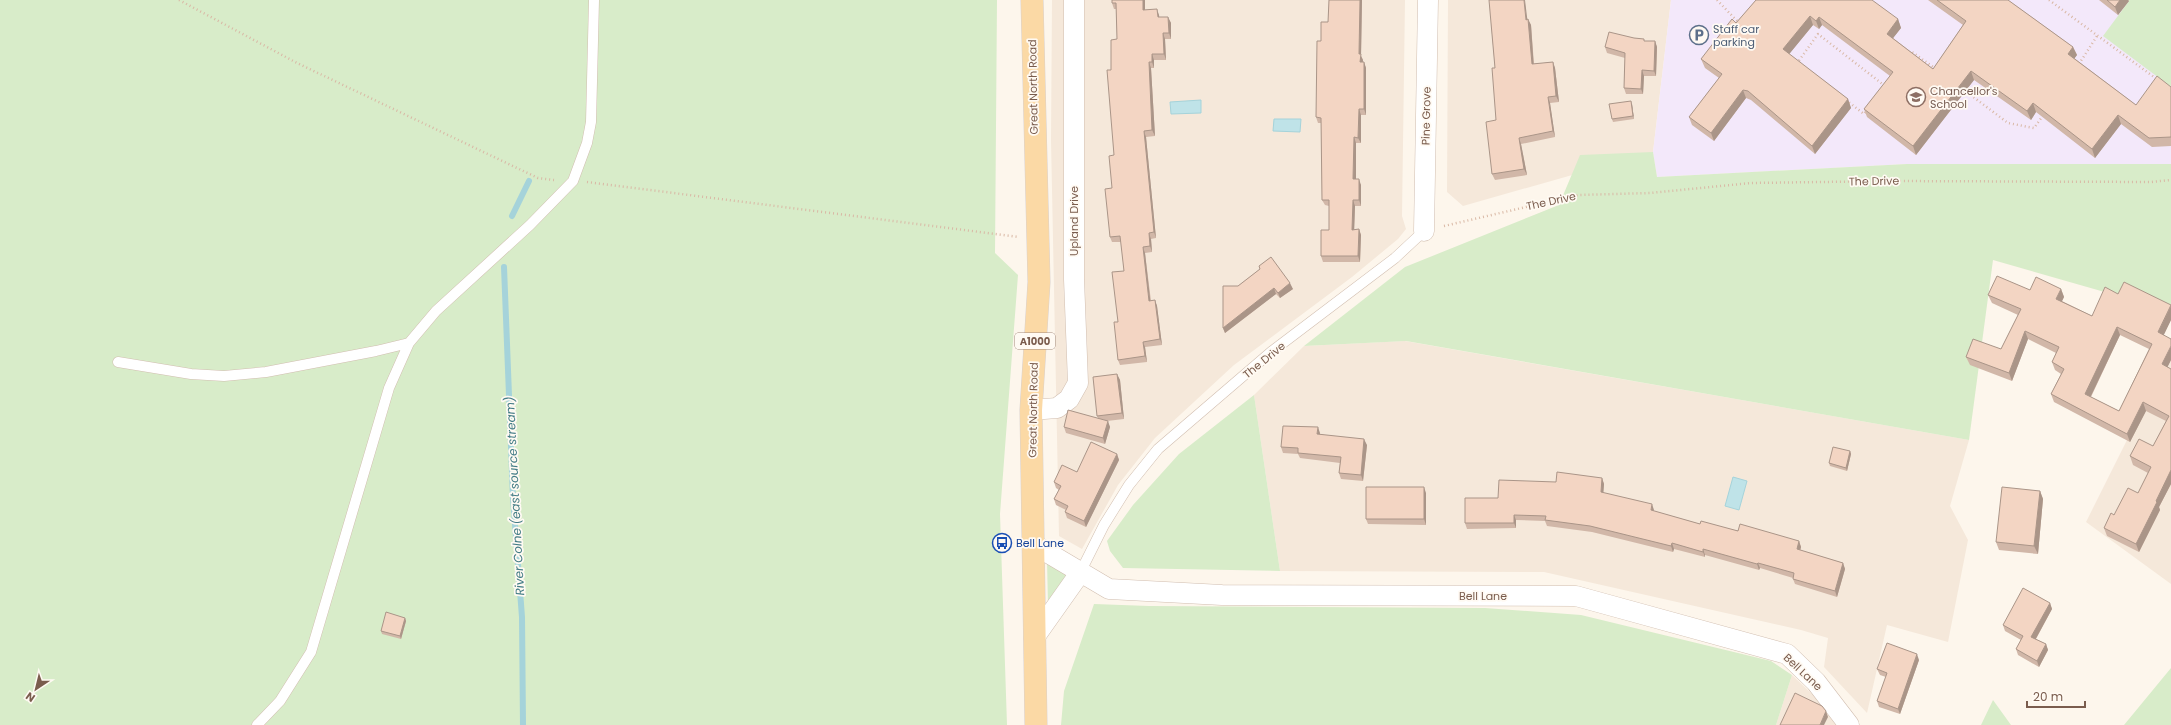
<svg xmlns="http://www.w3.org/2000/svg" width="2171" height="725" font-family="Poppins,sans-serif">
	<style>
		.residential { fill: #f5e8da }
		.education { fill: #f3e8fa }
		.green { fill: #d8ecc9 }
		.water { fill: #bfe3e8; stroke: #a5d3da }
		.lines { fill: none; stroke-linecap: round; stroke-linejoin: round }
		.stream { stroke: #a5d3da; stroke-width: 6 }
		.service-casing { stroke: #d1beb0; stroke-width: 11 }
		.minor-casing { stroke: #d1beb0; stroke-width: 21 }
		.primary-casing { stroke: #dad1cd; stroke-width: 23 }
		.path { stroke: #d9b8a5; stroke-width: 2.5; stroke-dasharray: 1 3; stroke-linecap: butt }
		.service { stroke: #fff; stroke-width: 10 }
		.minor { stroke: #fff; stroke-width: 20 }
		.primary { stroke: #fbd9a5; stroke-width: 22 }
		.wall { fill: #d1b7a8; fill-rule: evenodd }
		.shaded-wall { fill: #aa9588 }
		.building { fill: #f3d5c3; stroke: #aa9588; fill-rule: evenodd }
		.labels { text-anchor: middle; stroke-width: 3.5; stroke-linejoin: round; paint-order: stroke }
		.shield { fill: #fffaf3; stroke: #a28b7f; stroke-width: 1 }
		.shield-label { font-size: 10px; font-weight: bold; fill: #7a5c4d }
		.service-label { font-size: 11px; fill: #4e5e75; stroke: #fffaf3; text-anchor: start }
		.street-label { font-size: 11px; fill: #7a5c4d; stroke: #fffaf3 }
		.education-label { font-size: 11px; fill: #785e54; stroke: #fffaf3; text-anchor: start }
		.transit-label { font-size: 11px; fill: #164399; stroke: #fffaf3; text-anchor: start }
		.water-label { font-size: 12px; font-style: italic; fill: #437c86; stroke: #fffaf3 }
	</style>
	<rect width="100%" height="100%" fill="#fdf6ec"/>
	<!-- residential -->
	<path class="residential" d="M1052 0H1405L1402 216 1406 229 1398 239 1352 277 1234 365 1155 438 1118 485 1082 549 1059 536 1051 140Z
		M1448 0H1671L1653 152 1463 206 1447 192Z
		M1405 341 1969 440 1950 506 1968 540 1948 642 1887 625 1867 713 1824 667 1828 638 1801 630 1544 572 1280 571 1254 395 1304 346Z
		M2171 352V584L2086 522Z
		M1792 675 1831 712 1840 725H1776Z"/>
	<!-- education -->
	<path class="education" d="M1671 0H2171V164H1907L1657 177 1653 152Z"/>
	<!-- green -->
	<path class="green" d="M0 0H997L995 253 1018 275 1000 514 1007 725H0Z
		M2127 0H2171V87L2103 36 2129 1Z
		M1653 152 1657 177 1907 164H2171V311L1993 260 1969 440 1406 341 1304 346 1405 267 1559 205 1580 155Z
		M1254 395 1280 571 1123 568 1110 551 1107 541 1133 505 1179 454Z
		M1047 560 1062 567 1067 577 1048 606Z
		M1094 604 1149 606 1485 608 1581 615 1771 661 1792 675 1776 725H1061L1064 691Z
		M2171 668V725H2124Z
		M1993 700 2011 725H1981Z"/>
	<!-- water -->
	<path class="water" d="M1201 100V113L1171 114 1170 102Z
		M1274 119H1301L1300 132 1273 131Z
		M1733 477 1747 481 1739 510 1725 506Z"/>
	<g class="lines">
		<!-- stream -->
		<path class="stream" d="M512 216 529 181
			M504 267 513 498 522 617 523 725"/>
		<!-- service casing -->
		<g class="service-casing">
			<path id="service" d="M118 362 191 374 224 376 266 372 376 351 409 343
				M1080 573 1104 525 1129 485 1158 449 1271 352 1395 258 1424 231
				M257 725 280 701 311 652 389 388 409 343 436 311 530 225 573 181 587 143 591 122 594 0"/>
		</g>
		<!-- minor casing -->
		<g class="minor-casing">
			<path id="minor" d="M1424 231 1428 0
				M1031 410 1057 408 1069 399 1078 383 1074 279V0
				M1033 544 1109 589 1222 595 1576 596 1787 654 1816 682 1849 725
				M1034 638 1080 573"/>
		</g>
		<!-- primary casing -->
		<g class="primary-casing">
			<path id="primary" d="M1032 0 1039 282 1031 410 1036 725"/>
		</g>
		<!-- path -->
		<path class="path" d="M179 0 297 63 538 178 554 180
			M1717 0 1739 23
			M2049 0 2158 80
			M1910 55 1912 52 1936 69
			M1800 63 1798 62 1818 34 1885 86
			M2079 64 2097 36
			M1964 90 2008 123 2034 128 2044 114
			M1846 100 1864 114 1868 109
			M587 182 1019 237
			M1444 226 1578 195 1650 193 1751 183 1891 181 2151 182 2171 180"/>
		<!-- service -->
		<use href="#service" class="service"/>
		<!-- minor -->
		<use href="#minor" class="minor"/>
		<!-- primary -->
		<use href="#primary" class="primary"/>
	</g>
	<!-- wall -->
	<path class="wall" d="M1112 0H1145V10L1159 15V17H1168L1171 23V39H1165L1166 60H1154V68H1151L1155 136 1146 137 1156 238 1151 239 1152 252 1145 253 1151 301 1155 300 1157 306 1162 345 1145 347 1147 362 1120 365 1118 360V322L1124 271 1121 242H1112L1110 237 1114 155 1111 70 1117 39 1116 9H1114L1112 3Z
		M1329 0H1362L1361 56 1363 60V62H1364L1366 68V115H1361V143H1356V179L1361 185V206H1355L1354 229H1359L1361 235 1360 262H1323L1321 256 1329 230V206L1325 205 1322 200 1321 123H1318L1316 117 1321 41 1328 22Z
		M1756 0 1898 19 1901 28 1893 38 1933 69 1963 25 1928 0H2008L2073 47 2077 55 2074 58 2136 105 2171 87V146L2152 147 2121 124 2095 158 2036 112 2031 120 1974 80 1916 155 1867 117 1864 109 1890 76 1822 25 1819 29 1813 25 1789 54 1848 99 1851 108 1815 154 1751 100 1746 98 1714 141 1692 125 1689 117 1719 78 1705 68 1701 59 1736 23Z
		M2099 0H2128L2129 1 2118 15Z
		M1528 19 1531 25 1534 64 1553 62 1555 68 1559 102 1550 103 1555 137 1521 144 1527 175 1495 180 1492 174 1496 120 1495 68 1491 23Z
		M1634 38 1645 41H1655L1657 47 1656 76H1644L1643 94H1626L1624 88 1625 58 1607 53 1605 47Z
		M1632 104 1634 119 1613 122 1612 119Z
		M1259 266 1293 289 1280 298 1276 294 1225 333 1223 328 1238 286 1260 269Z
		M2061 289 2064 297 2062 301 2092 316 2118 294 2171 305V320L2163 335 2171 360 2167 367 2171 369V484L2159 507 2160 510 2139 552 2107 536 2104 528 2114 515 2138 493 2148 473 2133 465 2130 456 2153 446 2166 421 2146 411 2130 442 2054 402 2051 394 2061 374 2055 370 2052 362 2056 353 2028 339 2012 381 1970 365 1966 357 2001 349 2018 315 1992 303 1988 295 2030 290ZM2120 335 2149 349 2119 411 2091 397Z
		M1117 374 1120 380 1124 419 1107 421 1110 427 1105 444 1066 433 1064 427 1098 418 1097 416Z
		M1320 433V434L1367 445 1363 481 1341 479 1339 473 1340 463 1300 458 1298 454 1283 453 1281 447Z
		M1850 451 1851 454 1847 471 1830 466 1829 463Z
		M1117 454 1119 460 1086 527 1067 518 1065 512 1066 510 1056 505 1054 499 1059 490 1056 488 1054 482Z
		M1602 478 1604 484 1603 493 1654 510V511L1700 524 1799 541 1801 547 1800 550 1843 563 1845 569 1837 597 1795 584 1793 579V578L1760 568 1759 570 1705 555V557L1674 549 1673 552 1592 532 1547 526 1545 521 1516 520V528L1467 529 1465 523 1498 498 1556 482Z
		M2040 491 2043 499 2038 554 1999 550 1996 542Z
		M1426 493V525L1368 524 1366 519Z
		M2050 603 2052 609 2036 639 2046 644 2048 650 2039 667 2018 655 2016 649 2021 640 2005 631 2003 625Z
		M405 618 406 621 401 639 382 634 381 631Z
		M1919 660 1900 714 1879 707 1877 701 1886 677 1880 675 1877 669Z"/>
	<!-- shaded-wall -->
	<path class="shaded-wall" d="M1143 0H1145V15L1143 10Z
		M1360 0H1362L1361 56 1363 60 1362 68 1360 62 1359 54Z
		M1524 0H1525L1528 25 1526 20Z
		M2120 0H2128L2129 1 2118 15 2115 7Z
		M1157 9 1159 15 1160 23 1158 17Z
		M1810 16 1813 25 1786 58 1783 49Z
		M1168 17 1171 23V39L1169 33Z
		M1819 17 1822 25 1819 29 1816 21Z
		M1528 19 1531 25 1534 70 1532 64Z
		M1898 19 1901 28 1890 42 1887 34Z
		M1163 33 1165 39 1166 60 1164 54Z
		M1655 41 1657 47 1656 76 1654 71Z
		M2073 47 2077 55 2072 62 2068 54Z
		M1152 54 1154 60V68L1152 62Z
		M1149 62 1151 68 1155 136 1152 130Z
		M1364 62 1366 68V115L1364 109Z
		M1553 62 1555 68 1559 102 1556 96Z
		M1642 70 1644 76 1643 94 1641 89Z
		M1971 71 1974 80 1916 155 1913 146Z
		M1743 90 1746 98 1714 141 1711 133Z
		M1548 97 1550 103 1555 137 1553 131Z
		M1848 99 1851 108 1815 154 1812 146Z
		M1631 101 1632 104 1634 119 1633 116Z
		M2033 103 2036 112 2031 120 2027 111Z
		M1359 109 1361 115V143L1358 138Z
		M2118 115 2121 124 2095 158 2092 149Z
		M1144 131 1146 137 1156 238 1154 232Z
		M1354 137 1356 143V185L1353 179Z
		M1519 138 1521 144 1527 175 1524 169Z
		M1359 179 1361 185V206L1359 200Z
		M1353 200 1355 206 1354 235 1352 230Z
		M1359 229 1361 235 1360 262 1358 256Z
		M1149 233 1151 239 1152 252 1150 246Z
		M1143 247 1145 253 1151 307 1149 301Z
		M1290 283 1293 289 1280 298 1278 293Z
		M1274 288 1276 294 1225 333 1223 328Z
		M2061 289 2064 297 2059 307 2056 299Z
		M1155 300 1157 306 1162 345 1160 339Z
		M2171 306V320L2161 341 2158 332Z
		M2117 327 2120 335 2088 402 2085 394Z
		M2025 331 2028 339 2012 381 2009 373Z
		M1143 342 1145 347 1147 362 1145 356Z
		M2171 346V360L2165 372 2162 364Z
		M1117 374 1120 380 1124 419 1122 413Z
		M2143 402 2146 411 2130 442 2127 434Z
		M1108 421 1110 427 1105 444 1103 438Z
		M1318 427 1320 433 1319 440 1317 434Z
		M1364 439 1367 445 1363 481 1361 475Z
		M1850 451 1851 454 1847 471 1846 468Z
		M1117 454 1119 460 1086 527 1084 521Z
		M2171 470V484L2159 507 2160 510 2139 552 2136 544 2156 501Z
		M1602 478 1604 484 1603 498 1601 492Z
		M1424 487 1426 493V525L1424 519Z
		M2040 491 2043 499 2038 554 2034 546Z
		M1652 504 1654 510 1653 516 1651 510Z
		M1514 515 1516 520V528L1514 523Z
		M1799 541 1801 547 1799 555 1797 549Z
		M1672 543 1674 549 1673 552 1671 546Z
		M1703 549 1705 555V557L1703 552Z
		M1758 563 1760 568 1759 570 1757 564Z
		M1843 563 1845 569 1837 597 1835 591Z
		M2050 603 2052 609 2034 642 2031 637Z
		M405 618 406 621 401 639 400 636Z
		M2046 644 2048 650 2039 667 2037 661Z
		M1917 654 1919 660 1900 714 1898 709Z
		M1826 711 1828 717 1824 725H1820Z"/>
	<!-- building -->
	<path class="building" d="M1112 0H1143V10L1157 9 1158 17H1168L1169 33H1163L1164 54H1152V62H1149L1152 130 1144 131 1154 232 1149 233 1150 246 1143 247 1149 301 1155 300 1160 339 1143 342 1145 356 1118 360 1114 322H1118L1112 272 1124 271 1120 236 1110 237 1105 189 1112 188 1109 156 1114 155 1107 70H1111V40L1117 39 1116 3H1112Z
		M1329 0H1360L1359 54H1361L1360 62H1364V109H1359L1358 138 1354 137 1353 179H1359V200H1353L1352 230 1359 229 1358 256H1321V230H1329V200H1322L1321 118 1316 117 1317 41H1321V22H1328Z
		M1489 0H1524L1526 20 1528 19 1532 64 1553 62 1556 96 1548 97 1553 131 1519 138 1524 169 1492 174 1486 122 1496 120 1492 68H1495L1491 23Z
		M1756 0H1872L1898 19 1887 34 1933 69 1966 21 1937 0H2008L2073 47 2068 54 2136 105 2157 76 2171 87V137L2149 138 2118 115 2092 149 2033 103 2027 111 1971 71 1913 146 1864 109 1893 72 1819 17 1816 21 1810 16 1783 49 1848 99 1812 146 1748 91 1743 90 1711 133 1689 117 1722 74 1701 59 1732 19 1736 23Z
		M2107 0H2120L2115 7Z
		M1609 32 1634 38 1644 39V41H1655L1654 71 1642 70 1641 89 1624 88 1625 53 1605 47Z
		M1631 101 1633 116 1612 119 1609 104Z
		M1271 257 1290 283 1278 293 1274 288 1223 328V286H1238L1260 269 1259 266Z
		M1997 276 2030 290 2036 277 2061 289 2056 299 2092 316 2105 287 2118 294 2124 282 2171 305 2158 332 2171 339V346L2162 364 2171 369V470L2156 501 2157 502 2136 544 2104 528 2111 513 2114 515 2128 488 2138 493 2151 467 2130 456 2139 439 2153 446 2169 416 2143 402 2127 434 2051 394 2064 369 2052 362 2059 347 2025 331 2009 373 1966 357 1973 339 2001 349 2021 309 1988 295ZM2117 327 2152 344 2119 411 2085 394Z
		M1117 374 1122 413 1097 416 1093 377Z
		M1068 410 1108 421 1103 438 1064 427Z
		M1283 426 1318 427 1317 434 1364 439 1361 475 1339 473 1341 457 1298 453V448L1281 447Z
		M1091 442 1117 454 1084 521 1065 512 1068 506 1054 499 1061 486 1054 482 1062 465 1077 472Z
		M1833 447 1850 451 1846 468 1829 463Z
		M1557 472 1602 478 1601 492 1652 504 1651 510 1700 524 1701 521 1738 531 1740 524 1799 541 1797 549 1843 563 1835 591 1793 579 1794 573 1758 563 1757 564 1703 549V552L1672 543 1671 546 1590 526 1545 520 1546 516 1514 515V523H1465V498H1498L1499 480 1556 482Z
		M1366 487H1424V519H1366Z
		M2002 487 2040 491 2034 546 1996 542Z
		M2023 588 2050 603 2031 637 2046 644 2037 661 2016 649 2023 636 2003 625Z
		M386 612 405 618 400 636 381 631Z
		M1887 643 1917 654 1898 709 1877 701 1887 673 1877 669Z
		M1795 693 1822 706 1826 711 1820 725H1780Z"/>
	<!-- icons -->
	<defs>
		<g id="parking-ring" transform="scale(1)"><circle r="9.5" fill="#fffaf3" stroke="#5c6f8a" stroke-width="1.5"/><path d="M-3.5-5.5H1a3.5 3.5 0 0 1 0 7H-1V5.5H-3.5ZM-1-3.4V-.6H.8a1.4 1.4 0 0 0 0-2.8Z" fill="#5c6f8a"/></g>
		<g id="school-ring" transform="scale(1)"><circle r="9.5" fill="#fffaf3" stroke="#8d6e63" stroke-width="1.5"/><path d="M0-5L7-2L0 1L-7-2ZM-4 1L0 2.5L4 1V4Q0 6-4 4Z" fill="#8d6e63"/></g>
		<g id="bus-ring" transform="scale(1)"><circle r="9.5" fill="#fffaf3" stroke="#1a4fb4" stroke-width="1.5"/><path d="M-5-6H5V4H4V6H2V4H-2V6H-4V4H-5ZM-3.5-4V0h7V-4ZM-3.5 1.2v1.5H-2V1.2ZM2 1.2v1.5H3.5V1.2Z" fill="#1a4fb4"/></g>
	</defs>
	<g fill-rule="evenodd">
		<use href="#parking-ring" x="1699" y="35"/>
		<use href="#school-ring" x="1916" y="97"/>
		<use href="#bus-ring" x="1002" y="543"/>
	</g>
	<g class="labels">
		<!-- shield labels -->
		<rect class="shield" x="1015" y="333" width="40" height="16" rx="3"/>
		<g class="shield-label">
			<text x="1035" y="345">A1000</text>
		</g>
		<!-- service labels -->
		<g class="service-label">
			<text x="1713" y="33">Staff car<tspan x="1713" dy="13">parking</tspan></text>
		</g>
		<!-- street labels -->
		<g class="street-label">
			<text transform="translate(1033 87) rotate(-91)" y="4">Great North Road</text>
			<text transform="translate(1426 116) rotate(-89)" y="4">Pine Grove</text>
			<text transform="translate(1874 181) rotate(-1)" y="4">The Drive</text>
			<text transform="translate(1551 201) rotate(-12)" y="4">The Drive</text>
			<text transform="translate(1074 221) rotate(-90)" y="4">Upland Drive</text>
			<text transform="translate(1264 360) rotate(-39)" y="4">The Drive</text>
			<text transform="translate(1033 410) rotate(-89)" y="4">Great North Road</text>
			<text x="1483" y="600">Bell Lane</text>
			<text transform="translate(1803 672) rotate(43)" y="4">Bell Lane</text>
		</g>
		<!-- education labels -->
		<g class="education-label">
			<text x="1930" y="95">Chancellor's<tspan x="1930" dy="13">School</tspan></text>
		</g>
		<!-- transit labels -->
		<g class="transit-label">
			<text x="1016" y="547">Bell Lane</text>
		</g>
		<!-- water labels -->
		<g class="water-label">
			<text transform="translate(515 496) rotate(-93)" y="4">River Colne (east source stream)</text>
		</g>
	</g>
	<!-- north arrow -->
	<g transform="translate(36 689) rotate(215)" stroke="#fffaf3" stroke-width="3" paint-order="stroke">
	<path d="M0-3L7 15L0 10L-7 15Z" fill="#7a5c4d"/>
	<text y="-6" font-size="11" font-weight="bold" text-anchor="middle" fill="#7a5c4d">N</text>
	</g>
	<!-- scale -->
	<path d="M2027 701v6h58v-6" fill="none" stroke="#7a5c4d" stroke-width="2"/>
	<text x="2033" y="701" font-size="12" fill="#7a5c4d" stroke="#fffaf3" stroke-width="3" paint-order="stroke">20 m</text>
</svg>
